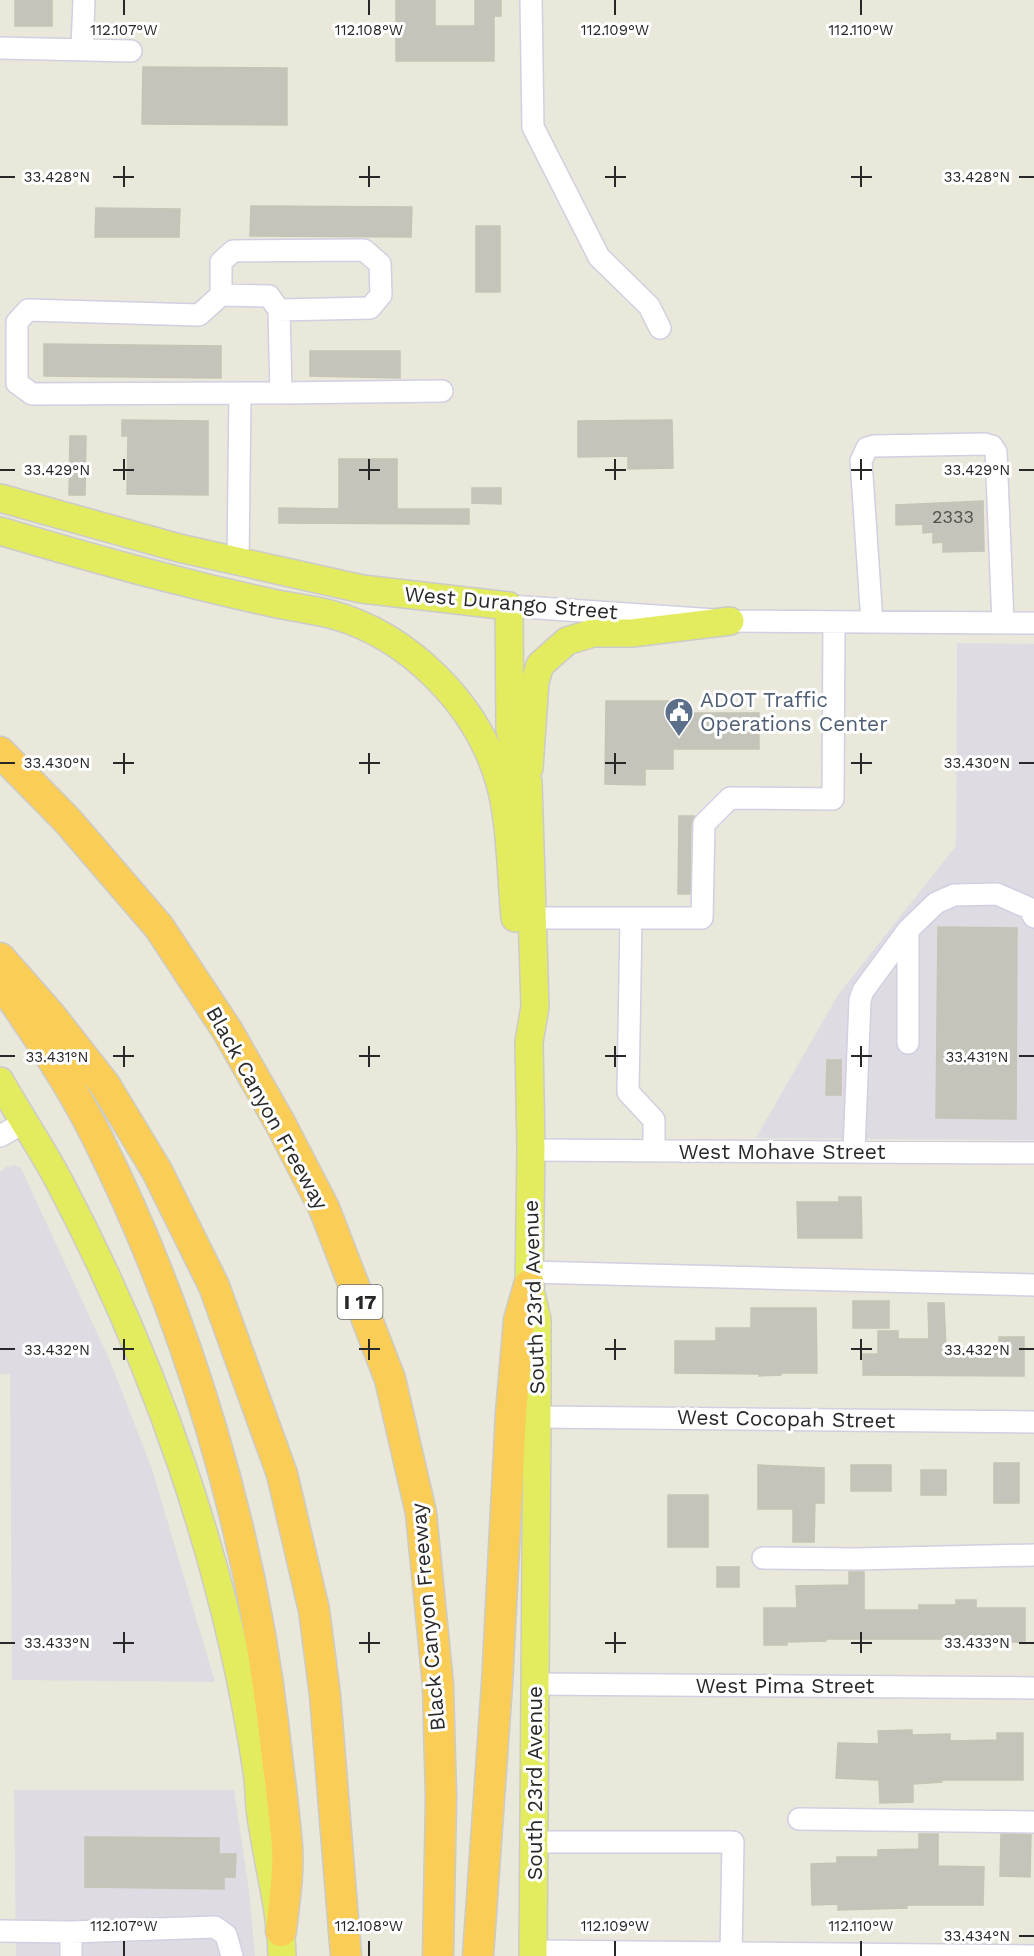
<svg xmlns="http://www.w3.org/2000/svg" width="1034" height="1956" font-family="'Work Sans',sans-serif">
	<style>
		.industrial { fill: #dfdbe3 }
		.building { fill: #c5c4ba; stroke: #c5c4b4; stroke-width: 1.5 }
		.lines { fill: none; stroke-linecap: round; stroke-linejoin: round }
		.minor-casing { stroke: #d1cfe1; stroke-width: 24 }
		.major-casing { stroke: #cbcbcb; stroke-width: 30 }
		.highway-casing { stroke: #cbcbcb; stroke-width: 33 }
		.minor { stroke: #fff; stroke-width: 21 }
		.major { stroke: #e3ec5e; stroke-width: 27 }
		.highway { stroke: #f9cd56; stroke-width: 30 }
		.ticks { fill: none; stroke: #282828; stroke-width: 2 }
		.labels { text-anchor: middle; stroke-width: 6; stroke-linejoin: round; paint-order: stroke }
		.number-label { font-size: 18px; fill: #4f4f4c }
		.shield { fill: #fff; stroke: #686868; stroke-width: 1.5 }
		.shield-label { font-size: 20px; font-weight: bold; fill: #282828 }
		.street-label { font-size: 21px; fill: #282828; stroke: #fff }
		.service-label { font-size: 21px; fill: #4e5e75; stroke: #fff; text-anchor: start }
		.ticks-label { font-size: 15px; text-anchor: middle; fill: #282828; stroke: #fff; stroke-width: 6; stroke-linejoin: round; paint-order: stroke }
	</style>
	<rect width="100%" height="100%" fill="#eae8da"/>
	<!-- industrial -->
	<path class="industrial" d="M957 643 1034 644V1140L756 1138 838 995 956 846Z
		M15 1165 21 1168 110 1361 152 1469 215 1682 12 1680 10 1374H0V1172L6 1167Z
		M14 1790H234L249 1890 255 1956H16Z"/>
	<!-- building -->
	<path class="building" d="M15 0H52V26H15Z
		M396 0H435V26H475V0H501V16H494V61H396Z
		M143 67 287 68V125L142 124Z
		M251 206 412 207 411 237 250 236Z
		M96 208 180 209 179 237H95Z
		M476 226H500V292H476Z
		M44 344 221 346V378L44 376Z
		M310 351H400V378L310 376Z
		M122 420 208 421V495L127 494 128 436H122Z
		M672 420 673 468 628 469V456L578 457V421Z
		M70 436H86L85 495H69Z
		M339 459H397V509H469V524L279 523V508L339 509Z
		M472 488H501V504L472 503Z
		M983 501 984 551 943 552V542L933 543V532L923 533V524L896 525V505Z
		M606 701H674V713H759V749H673V769H645V785L605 784Z
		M679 816H694L691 824 690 894H678Z
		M938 927 1017 928 1016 1119 936 1118Z
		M827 1060H841V1095H826Z
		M839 1197H861L862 1238H798L797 1202H839Z
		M853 1301H889V1328H853Z
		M928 1303H944L946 1349H999V1337H1024V1376L863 1375V1354H878V1331H898V1339H929Z
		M751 1308H816L817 1373H781V1375L759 1376V1374L675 1373V1341H716V1328H751Z
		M994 1463H1019V1503H994Z
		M758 1465 824 1468V1503H815L814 1542H793V1509H758Z
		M851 1465H891V1491H851Z
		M921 1470H946V1495H921Z
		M668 1495H708V1547H668Z
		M717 1567H739V1587H717Z
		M849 1572H864V1610H919V1605H956V1600H976V1608H1025V1642H998V1639H826V1641L787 1642V1645H764V1608H797L796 1586 849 1585Z
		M912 1730V1735L950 1734V1741L997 1740V1733H1023V1780H942V1782L913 1784V1802L880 1803 879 1780 836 1778 838 1743 879 1744 878 1731Z
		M919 1834H938V1866L984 1867 983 1905H907V1908L838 1910V1904L812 1905 811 1864 837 1863V1857H878V1850L919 1849Z
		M1001 1834 1031 1835 1030 1877 1000 1876Z
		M85 1837 219 1838V1854H236L235 1877H224V1889L85 1887Z"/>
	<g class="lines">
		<!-- minor casing -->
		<g class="minor-casing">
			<path id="minor" d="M531 0 533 127 599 257 649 306 660 328
				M0 48 131 51
				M82 49 84 0
				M221 295 269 296 279 310
				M281 393 442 391
				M238 561 240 393 32 394 17 383V322L28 310 199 315 221 295V262L233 251 364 250 380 264 381 295 370 308 279 310 281 393H240
				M509 606 730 621 1034 623
				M872 622 861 461 867 448 874 446 985 444 992 446 996 452 1003 623
				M532 918H702L704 824 730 798 833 799 834 622
				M631 918 628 1092 654 1120V1151
				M908 930V1043
				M0 1136 23 1123
				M531 1150 1034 1153
				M854 1152 860 1000 863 991 908 930 936 903 954 895 997 894 1029 908 1034 917
				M529 1272 1034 1285
				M537 1417 1034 1422
				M763 1558 856 1559 1034 1555
				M535 1684 1034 1688
				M799 1819 1034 1822
				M535 1842H733L731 1953
				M0 1931 71 1932V1956
				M71 1932 215 1927 226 1935 232 1956
				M533 1951 1034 1956"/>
		</g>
		<!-- major casing -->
		<g class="major-casing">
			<path id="major" d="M0 498 179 548 362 589 509 606 510 730 518 760 528 782 535 1007 529 1042 531 1150 529 1285 537 1320V1417L533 1956
				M0 531C61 549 122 567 184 582 214 590 246 597 277 604 294 607 313 610 330 614 409 635 478 705 500 783 511 822 511 877 515 918
				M529 768 535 682 540 665 567 641 593 633H632L730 621
				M0 1081C19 1115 41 1147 59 1181 156 1364 226 1566 257 1771 259 1784 259 1796 260 1808 266 1858 281 1906 282 1956"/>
		</g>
		<!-- highway casing -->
		<g class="highway-casing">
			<path id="highway" d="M0 752 67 820 159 927 227 1030 280 1123 324 1208 390 1379 421 1513 438 1685 441 1798 438 1956
				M0 958 51 1016 105 1085 157 1171 214 1286 282 1474 314 1610 325 1695 346 1956
				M5 988C38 1036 71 1085 97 1137 187 1317 251 1531 274 1731 278 1769 284 1807 287 1846 289 1874 284 1903 281 1931
				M478 1956 497 1684 511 1413 519 1320 529 1285"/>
		</g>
		<!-- minor -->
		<use href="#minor" class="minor"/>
		<!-- major -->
		<use href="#major" class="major"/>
		<!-- highway -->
		<use href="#highway" class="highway"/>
	</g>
	<!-- ticks -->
	<path class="ticks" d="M124 0V15M369 0V15M615 0V15M861 0V15M124 166V187M369 166V187M615 166V187M861 166V187M0 177H15M113 177H134M359 177H380M605 177H626M851 177H872M1019 177H1034M124 459V480M369 459V480M615 459V480M861 459V480M0 470H15M113 470H134M359 470H380M605 470H626M851 470H872M1019 470H1034M124 753V774M369 753V774M615 753V774M861 753V774M0 763H15M113 763H134M359 763H380M605 763H626M851 763H872M1019 763H1034M124 1046V1067M369 1046V1067M615 1046V1067M861 1046V1067M0 1056H15M113 1056H134M359 1056H380M605 1056H626M851 1056H872M1019 1056H1034M124 1339V1360M369 1339V1360M615 1339V1360M861 1339V1360M0 1349H15M113 1349H134M359 1349H380M605 1349H626M851 1349H872M1019 1349H1034M124 1632V1653M369 1632V1653M615 1632V1653M861 1632V1653M0 1643H15M113 1643H134M359 1643H380M605 1643H626M851 1643H872M1019 1643H1034M1019 1936H1034M124 1941V1956M369 1941V1956M615 1941V1956M861 1941V1956"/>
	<!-- icons -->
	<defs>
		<g id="civic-pin" transform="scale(1.5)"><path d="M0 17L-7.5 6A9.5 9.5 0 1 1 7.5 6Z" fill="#5c6f8a" stroke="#fff"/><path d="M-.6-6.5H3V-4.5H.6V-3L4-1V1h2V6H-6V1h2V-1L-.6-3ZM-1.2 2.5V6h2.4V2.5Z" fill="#fff"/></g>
	</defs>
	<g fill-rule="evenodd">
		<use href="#civic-pin" x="679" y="712"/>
	</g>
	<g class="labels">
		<!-- number labels -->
		<g class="number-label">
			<text x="953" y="523">2333</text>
		</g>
		<!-- shield labels -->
		<rect class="shield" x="337.5" y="1285" width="45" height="34" rx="4.5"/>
		<g class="shield-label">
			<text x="360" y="1309">I 17</text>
		</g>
		<!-- street labels -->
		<g class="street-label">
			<text transform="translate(511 603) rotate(5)" y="7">West Durango Street</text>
			<text transform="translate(267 1108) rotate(61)" y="7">Black Canyon Freeway</text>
			<text x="782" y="1159">West Mohave Street</text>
			<text transform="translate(534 1297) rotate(-92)" y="7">South 23rd Avenue</text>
			<text transform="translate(786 1419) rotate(1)" y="7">West Cocopah Street</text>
			<text transform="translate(428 1617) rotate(-95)" y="7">Black Canyon Freeway</text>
			<text x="785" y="1693">West Pima Street</text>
			<text transform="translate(535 1783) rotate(-90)" y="7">South 23rd Avenue</text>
		</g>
		<!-- service labels -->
		<g class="service-label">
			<text x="700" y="707">ADOT Traffic<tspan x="700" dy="24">Operations Center</tspan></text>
		</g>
	</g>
	<g class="ticks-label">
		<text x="124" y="35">112.107°W</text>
		<text x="369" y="35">112.108°W</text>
		<text x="615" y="35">112.109°W</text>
		<text x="861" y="35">112.110°W</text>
		<text x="977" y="182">33.428°N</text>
		<text x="57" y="182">33.428°N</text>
		<text x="977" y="475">33.429°N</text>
		<text x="57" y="475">33.429°N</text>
		<text x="977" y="768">33.430°N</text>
		<text x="57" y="768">33.430°N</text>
		<text x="57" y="1062">33.431°N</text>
		<text x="977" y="1062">33.431°N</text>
		<text x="57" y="1355">33.432°N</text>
		<text x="977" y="1355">33.432°N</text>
		<text x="977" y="1648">33.433°N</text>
		<text x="57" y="1648">33.433°N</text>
		<text x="124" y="1931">112.107°W</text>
		<text x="369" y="1931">112.108°W</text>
		<text x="615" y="1931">112.109°W</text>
		<text x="861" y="1931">112.110°W</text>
		<text x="977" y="1941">33.434°N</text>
	</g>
</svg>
